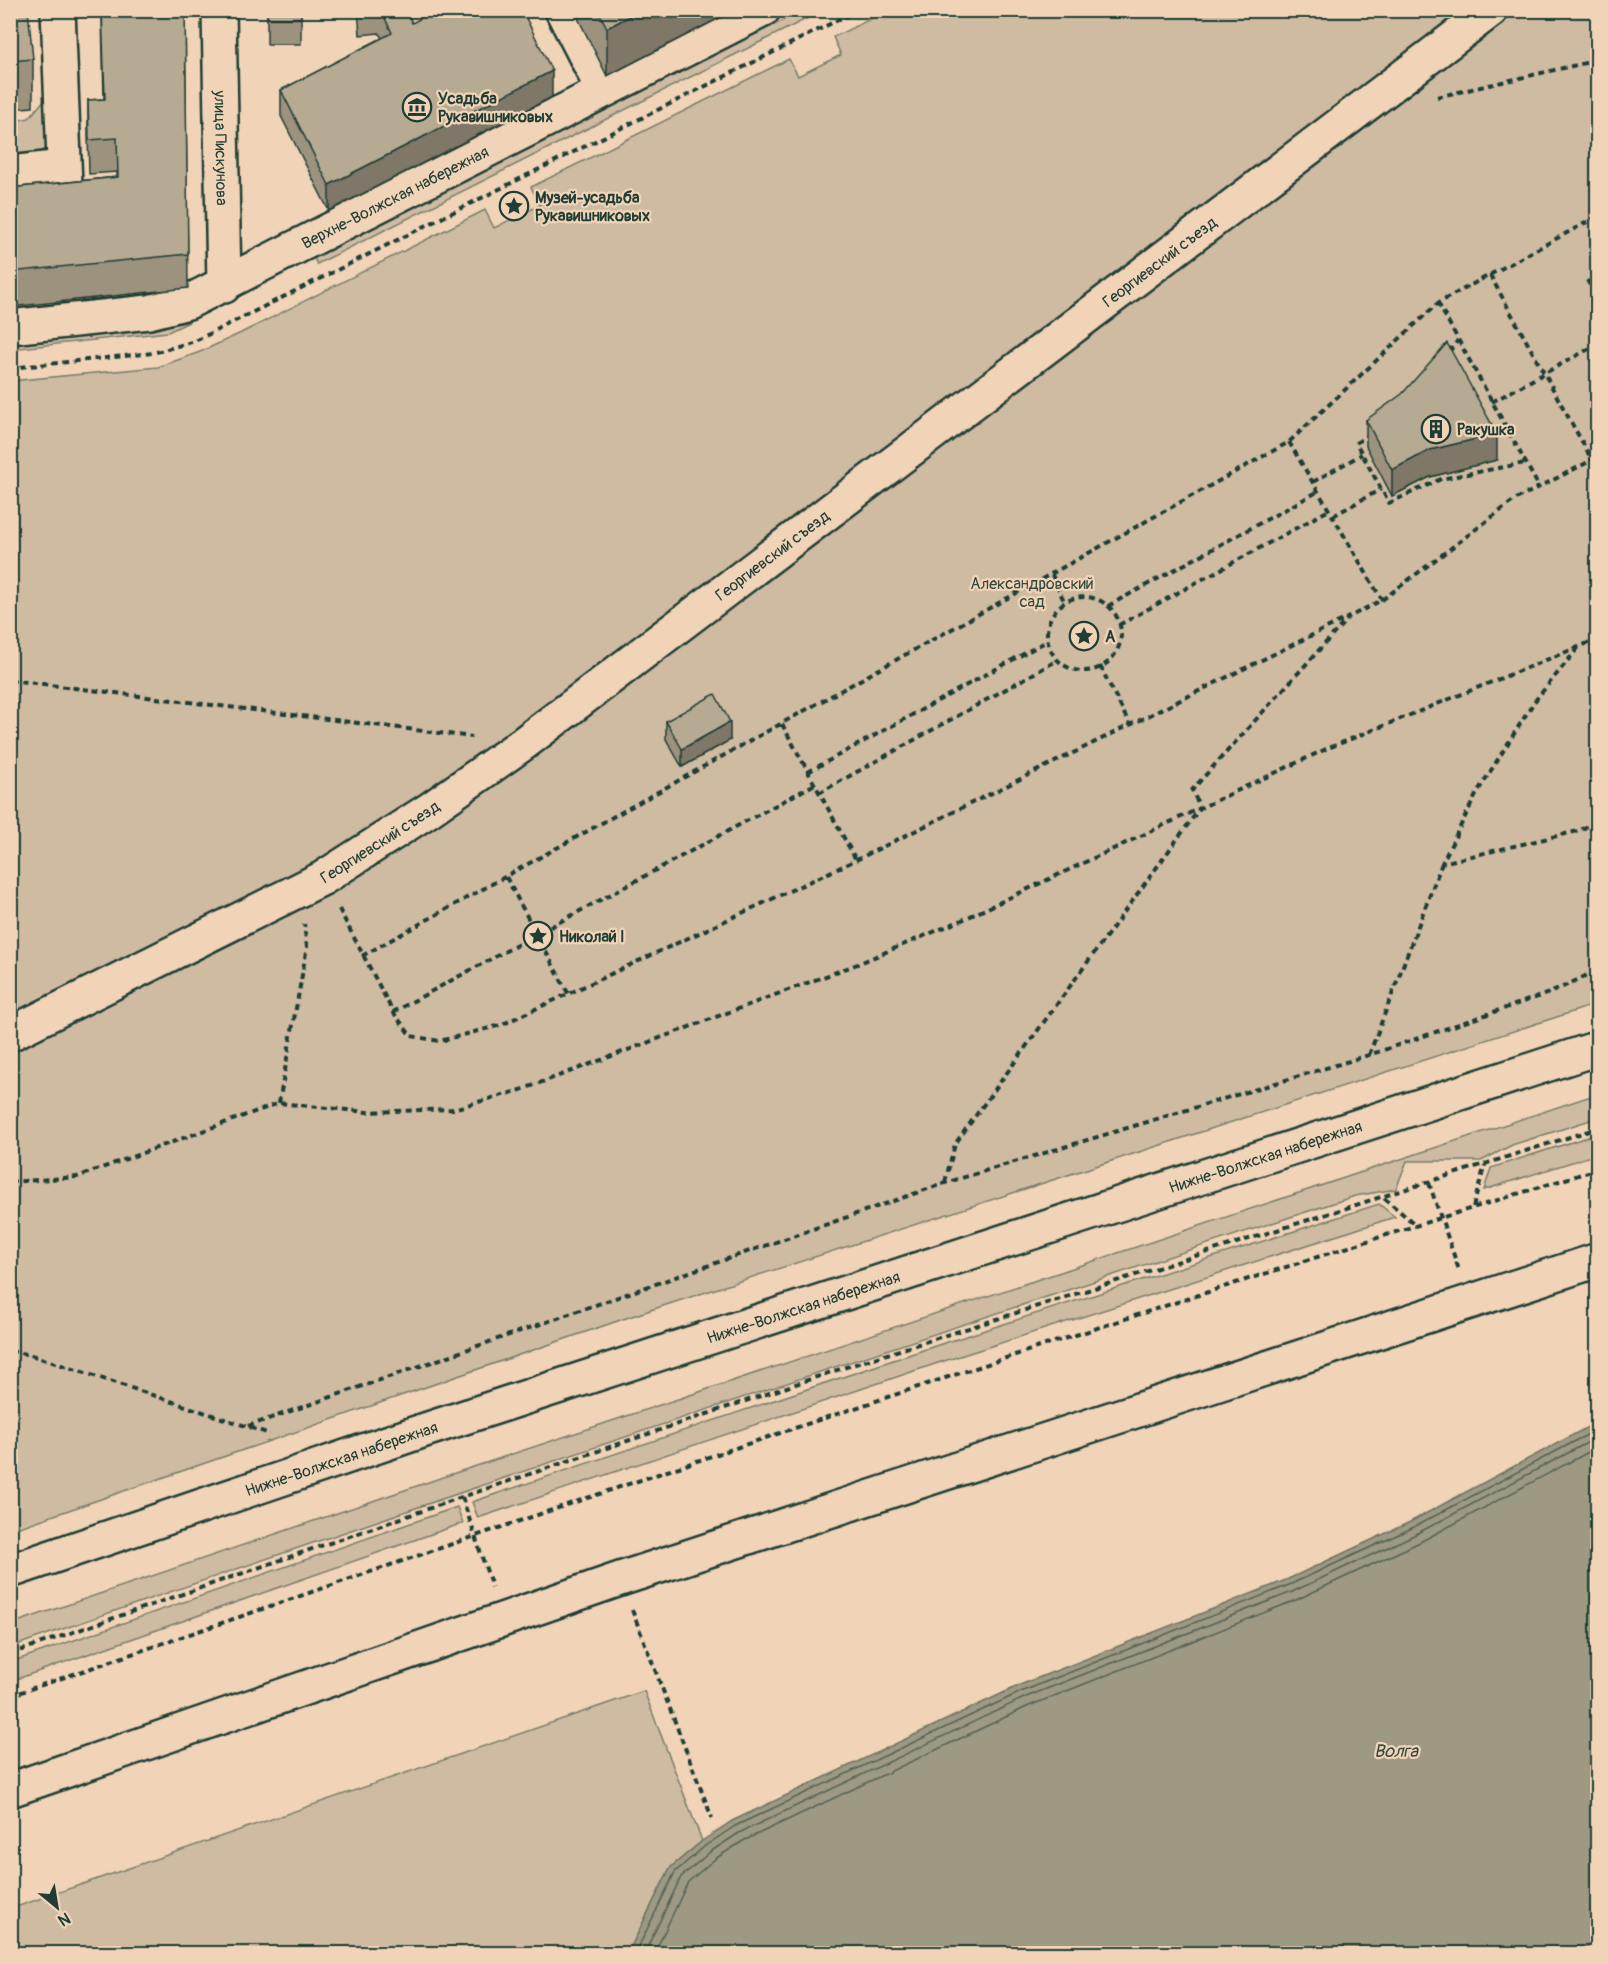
<svg xmlns="http://www.w3.org/2000/svg" width="1608" height="1964" font-family="Pangolin,sans-serif">
	<style>
		.green { fill: #cfbba2; stroke: #777c6b; stroke-width: 1.5 }
		.water { fill: #9e9983; stroke: #6b7463; stroke-width: 1.5 }
		.lines { fill: none; stroke-linecap: round; stroke-linejoin: round }
		.shore { stroke: #526254; stroke-width: 1.5 }
		.minor-casing { stroke: #1f3d34; stroke-width: 38 }
		.major-casing { stroke: #1f3d34; stroke-width: 38 }
		.path { stroke: #1f3d34; stroke-width: 4; stroke-dasharray: 6 4.5; stroke-linecap: butt }
		.minor { stroke: #f1d4b7; stroke-width: 33 }
		.major { stroke: #f1d4b7; stroke-width: 33 }
		.wall { fill: #9d927e; stroke: #1f3d34; stroke-width: 1.5 }
		.shaded-wall { fill: #7f7767; stroke: #1f3d34; stroke-width: 1.5 }
		.building { fill: #b6aa93; stroke: #1f3d34; stroke-width: 1.5 }
		.labels { text-anchor: middle; stroke-width: 4.5; stroke-linejoin: round; paint-order: stroke }
		.poi-label { font-size: 16px; font-weight: bold; fill: #1f3d34; stroke: #f1d4b7; text-anchor: start }
		.street-label { font-size: 16px; fill: #1f3d34; stroke: #f1d4b7 }
		.park-label { font-size: 16px; fill: #314a3f; stroke: #f1d4b7 }
		.water-label { font-size: 18px; font-style: italic; fill: #324b40; stroke: #f1d4b7 }
	</style>
	<rect width="100%" height="100%" fill="#f1d4b7"/>
	<filter id="ink" filterUnits="userSpaceOnUse"><feTurbulence type="fractalNoise" baseFrequency=".0167" numOctaves="2"/><feDisplacementMap in="SourceGraphic" scale="12" xChannelSelector="R" yChannelSelector="G"/><feConvolveMatrix kernelMatrix="1 2 1 2 8 2 1 2 1" color-interpolation-filters="sRGB"/></filter>
	<g filter="url(#ink)">
		<!-- green -->
		<path class="green" d="M802 11H822L317 264 312 255Z
			M887 11H1597V1004L632 1316 11 1530 10 381 158 367 200 352 241 333 485 210 494 228 540 205 531 187 789 59 798 76 841 55 833 37Z
			M51 92 50 147 11 166V122L29 118Z
			M189 322 168 332 11 349 10 341Z
			M1597 1094V1118L1512 1145 1481 1161H1407L1396 1189 1355 1196C906 1342 457 1492 11 1647V1624L452 1474Z
			M1597 1134V1154L1484 1190 1491 1168Z
			M1379 1204 1395 1217 941 1362 478 1518 472 1502 935 1346Z
			M457 1507 463 1523 11 1681V1662Z
			M644 1691 702 1841 670 1868 628 1953H11L10 1909Z"/>
		<!-- water -->
		<path class="water" d="M1597 1422V1953H628L670 1868 702 1841 732 1821 1020 1685 1286 1580 1410 1522Z"/>
		<g class="lines">
			<!-- shore -->
			<path class="shore" d="M635 1954 675 1872 705 1846 735 1826 1023 1691 1289 1585 1412 1528 1598 1429
				M644 1954 681 1877 710 1852 739 1833 1026 1697 1292 1592 1416 1534 1598 1437
				M654 1954 688 1882 715 1859 743 1841 1029 1706 1296 1600 1420 1542 1598 1447"/>
			<!-- minor casing -->
			<g class="minor-casing">
				<g id="minor">
					<path d="M58 10 65 185"/>
					<path id="s1" d="M219 10 224 286"/>
					<path d="M562 10 603 90"/>
					<path d="M10 173 63 167"/>
					<path id="s2" d="M10 327 149 312 188 302 763 10"/>
					<path id="s3" d="M10 1034 323 878 429 810 524 743 1491 10"/>
					<path d="M10 1790 620 1579 1598 1260"/>
				</g>
			</g>
			<!-- major casing -->
			<g class="major-casing">
				<g id="major">
					<path id="s4" d="M10 1571 428 1429 1598 1048"/>
				</g>
			</g>
			<!-- path -->
			<path class="path" d="M1437 97 1598 60
				M1490 275 1592 460
				M1587 280 1598 299
				M1438 303 1539 487
				M1449 352 1458 340
				M10 368 153 353 195 341 858 10
				M1492 402 1598 344
				M1370 434 1356 443 1389 503 1441 479 1525 463
				M1289 442 1382 600
				M1313 482 1362 454
				M1333 516 1381 489
				M1052 575 1065 603
				M1047 634a37 37 0 1 1 74 0a37 37 0 1 1-74 0Z
				M1108 606 1319 491
				M1119 625 1329 510
				M1578 648 1534 702 1478 791 1442 863 1578 831 1598 821
				M1100 666 1130 725
				M10 680 472 737
				M782 724 856 860
				M808 772 1047 641
				M819 793 1058 660
				M506 877 569 995
				M339 909 393 1012 411 1036 440 1041 501 1025 856 860 1349 617
				M362 956 1289 442 1438 303 1598 216
				M393 1012 815 784
				M1369 1055 1442 863
				M279 1103 307 947 304 924
				M10 1182 77 1177 279 1103 367 1112 453 1109 521 1090 855 965 962 920 1326 749 1598 639
				M945 1182 955 1144 1200 808 1192 790 1349 617 1382 600 1516 499 1598 457
				M1429 1183 1459 1270
				M1384 1198 1417 1226
				M1473 1207 1485 1165
				M10 1351 31 1355 270 1434
				M248 1426 945 1183 1369 1055 1552 992 1598 970
				M462 1497 492 1587
				M632 1610 712 1818
				M10 1654 462 1497 846 1367 1598 1128
				M10 1696C537 1514 1065 1333 1598 1169"/>
			<!-- minor -->
			<use href="#minor" class="minor"/>
			<!-- major -->
			<use href="#major" class="major"/>
		</g>
		<!-- wall -->
		<path class="wall" d="M10 10 33 59V107L10 109Z
			M101 10H185L188 288 10 307V188L117 177V172L89 174 88 134V100L104 99 102 18H101Z
			M267 10H318L301 12V44H267Z
			M358 10H410V19L412 23 552 97 329 211 281 116V90L382 38 379 33 360 35Z
			M574 10H735L607 76Z
			M1366 420 1497 460 1430 477 1392 496 1366 446Z
			M666 721 730 740 682 767 666 739Z"/>
		<!-- shaded-wall -->
		<path class="shaded-wall" d="M641 10H735L607 76V28Z
			M552 71V97L329 211V185Z
			M1497 434V460L1430 477 1392 496V470L1430 450Z
			M730 722V740L682 767V749Z"/>
		<!-- building -->
		<path class="building" d="M10 10H28L33 59 10 61Z
			M102 10H185L188 254 10 272V188L118 177 117 138 89 140 88 100 105 99Z
			M267 10H301V18H267Z
			M381 10H406L412 23 437 10H522L552 71 329 185 281 90 392 33Z
			M598 10H641L607 28Z
			M1447 343 1497 434 1430 450 1392 470 1366 420 1402 394Z
			M715 694 730 722 682 749 666 721Z"/>
	</g>
	<!-- icons -->
	<defs>
		<g id="museum-ring" transform="scale(1.5)"><circle r="9.5" fill="#f1d4b7" stroke="#1f3d34" stroke-width="1.5"/><path d="M0-6L6-3V-2H-6V-3ZM-5-1h2V3h-2ZM-1-1h2V3h-2ZM3-1h2V3H3ZM-6 4H6V6H-6Z" fill="#1f3d34"/></g>
		<g id="sight-ring" transform="scale(1.5)"><circle r="9.5" fill="#f1d4b7" stroke="#1f3d34" stroke-width="1.5"/><path d="M0-6L1.8-2.2L6-1.7L2.9 1.2L3.7 5.4L0 3.3L-3.7 5.4L-2.9 1.2L-6-1.7L-1.8-2.2Z" fill="#1f3d34"/></g>
		<g id="building-ring" transform="scale(1.5)"><circle r="9.5" fill="#f1d4b7" stroke="#1f3d34" stroke-width="1.5"/><path d="M-4-6H4V6H1V3H-1V6H-4ZM-2.5-4.3h1.7v1.8h-1.7ZM.8-4.3h1.7v1.8H.8ZM-2.5-1h1.7V.8h-1.7ZM.8-1h1.7V.8H.8Z" fill="#1f3d34"/></g>
	</defs>
	<g fill-rule="evenodd">
		<use href="#museum-ring" x="417" y="107"/>
		<use href="#sight-ring" x="514" y="206"/>
		<use href="#building-ring" x="1436" y="429"/>
		<use href="#sight-ring" x="1084" y="636"/>
		<use href="#sight-ring" x="538" y="936"/>
	</g>
	<g class="labels">
		<!-- poi labels -->
		<g class="poi-label">
			<text x="438" y="104">Усадьба<tspan x="438" dy="18">Рукавишниковых</tspan></text>
			<text x="535" y="203">Музей-усадьба<tspan x="535" dy="18">Рукавишниковых</tspan></text>
			<text x="1457" y="435">Ракушка</text>
			<text x="1105" y="642">А</text>
			<text x="559" y="942">Николай I</text>
		</g>
		<!-- street labels -->
		<g class="street-label">
			<text dy="6" stroke="none"><textPath href="#s1" startOffset="138">улица Пискунова</textPath></text>
			<text dy="6" stroke="none"><textPath href="#s2" startOffset="412">Верхне-Волжская набережная</textPath></text>
			<text dy="6" stroke="none"><textPath href="#s3" startOffset="1389">Георгиевский съезд</textPath></text>
			<text dy="6" stroke="none"><textPath href="#s3" startOffset="903">Георгиевский съезд</textPath></text>
			<text dy="6" stroke="none"><textPath href="#s3" startOffset="417">Георгиевский съезд</textPath></text>
			<text dy="6" stroke="none"><textPath href="#s4" startOffset="1322">Нижне-Волжская набережная</textPath></text>
			<text dy="6" stroke="none"><textPath href="#s4" startOffset="836">Нижне-Волжская набережная</textPath></text>
			<text dy="6" stroke="none"><textPath href="#s4" startOffset="350">Нижне-Волжская набережная</textPath></text>
		</g>
		<!-- park labels -->
		<g class="park-label">
			<text x="1032" y="589">Александровский<tspan x="1032" dy="18">сад</tspan></text>
		</g>
		<!-- water labels -->
		<g class="water-label">
			<text x="1396" y="1757">Волга</text>
		</g>
	</g>
	<!-- margin -->
	<rect width="1608" height="1964" fill="none" stroke="#f1d4b7" stroke-width="36"/>
	<rect x="18" y="18" width="1572" height="1928" fill="none" stroke="#1f3d34" stroke-width="2" filter="url(#ink)"/>
	<!-- north arrow -->
	<g transform="translate(57 1907) rotate(150)" stroke="#f1d4b7" stroke-width="4.5" paint-order="stroke">
	<path d="M0-4.5L10 22L0 15L-10 22Z" fill="#1f3d34"/>
	<text y="-9" font-size="16" font-weight="bold" text-anchor="middle" fill="#1f3d34">N</text>
	</g>
</svg>
